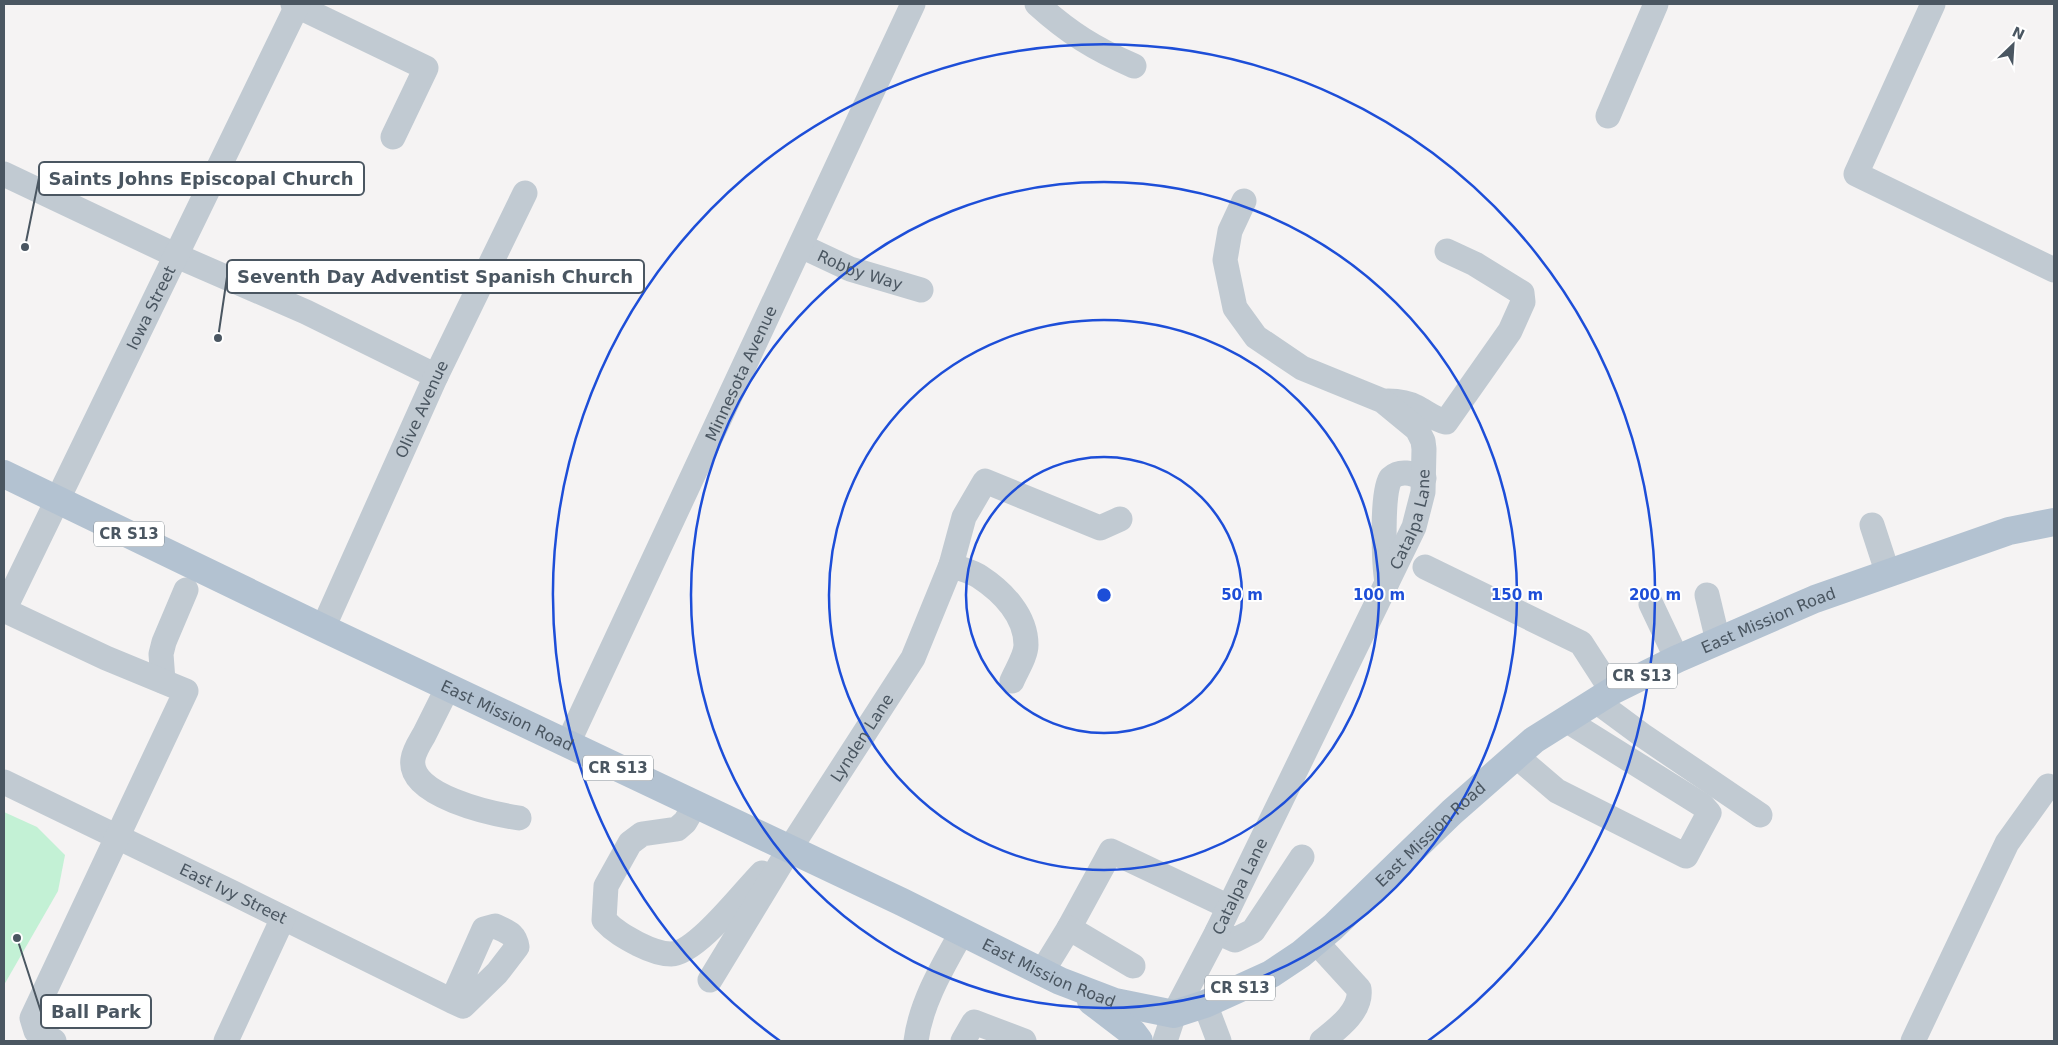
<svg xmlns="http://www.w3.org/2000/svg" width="2058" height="1045" font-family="'DejaVu Sans',sans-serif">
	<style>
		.green { fill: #c3f1d5 }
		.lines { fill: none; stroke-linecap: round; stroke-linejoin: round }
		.minor { stroke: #c1cad2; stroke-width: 25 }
		.major { stroke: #b3c2d1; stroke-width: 28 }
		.ring { fill: none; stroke: #1d4ed8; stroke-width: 2.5 }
		.labels { text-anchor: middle; stroke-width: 4; stroke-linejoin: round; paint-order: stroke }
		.shield { fill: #fff; stroke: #808990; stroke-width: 1 }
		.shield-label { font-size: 15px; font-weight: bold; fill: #4a5661 }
		.street-label { font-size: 16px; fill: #4a5661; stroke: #fff }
		.centre { fill: #1d4ed8; stroke: #fff; stroke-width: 2.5 }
		.ring-label { font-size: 15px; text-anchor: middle; font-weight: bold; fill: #1d4ed8; stroke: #fff; stroke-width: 4; stroke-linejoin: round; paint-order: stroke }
		.leader { fill: none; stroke: #4a5661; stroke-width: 2 }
		.callout-dot { fill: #4a5661; stroke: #fff; stroke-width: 2 }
		.callout { fill: #fff; stroke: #4a5661; stroke-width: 2 }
		.callout-label { font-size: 18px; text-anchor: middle; font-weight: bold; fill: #4a5661 }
	</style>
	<rect width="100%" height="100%" fill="#f5f3f3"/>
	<!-- green -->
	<path class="green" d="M4 812 37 827 65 855 58 891 4 985Z"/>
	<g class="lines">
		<!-- minor -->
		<g class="minor">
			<path d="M293 4 426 68 393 137"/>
			<path d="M1037 4C1069 33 1095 49 1134 66"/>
			<path d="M1933 4 1856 174 2054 270"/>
			<path d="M1608 116 1656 4"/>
			<path d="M4 174 177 256 306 312 436 376"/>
			<path id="s1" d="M801 246 850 269 921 290"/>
			<path d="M1388 401C1398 401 1407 402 1416 407 1426 412 1434 419 1446 422L1510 331 1523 302 1522 293 1475 264 1447 251"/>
			<path d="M1872 525 1888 574"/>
			<path d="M951 565C960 569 972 571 980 577 1003 592 1026 616 1026 645 1026 656 1016 671 1012 681"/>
			<path d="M1425 567 1581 643 1612 691"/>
			<path d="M1387 582C1384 565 1381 489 1391 478 1401 469 1413 474 1424 478"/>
			<path d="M1707 595 1718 641"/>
			<path d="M1651 604 1677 659"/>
			<path id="s2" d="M323 628 436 376 525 193"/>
			<path d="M163 681 161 654 164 642 186 590"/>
			<path d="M448 687C440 703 432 719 424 735 420 742 414 751 413 759 407 796 493 814 519 818"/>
			<path d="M1596 701 1642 735 1760 815"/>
			<path id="s3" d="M568 743 913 4"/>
			<path d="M1516 756 1557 791 1686 856 1709 813 1702 805 1566 720"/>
			<path id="s4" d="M4 782C154 854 303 927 452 1001L463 1006 497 973 517 947C515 933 507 932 495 926L484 929 452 1001"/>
			<path d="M695 805 685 822 677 829 642 834 630 843 606 886 604 920C614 931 625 937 638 944 648 949 660 954 671 954 697 953 743 892 762 873"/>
			<path d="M1069 928 1111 851 1229 907"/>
			<path d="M1217 932 1235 940 1253 931 1302 857"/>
			<path d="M1316 942 1359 989C1362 1011 1337 1029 1322 1041"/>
			<path d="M1042 972 1069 928 1133 966"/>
			<path id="s5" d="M710 980 789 850 913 658 951 565 964 517 985 481 1100 528 1120 519"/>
			<path d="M1205 1004 1219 1041"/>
			<path id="s6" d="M54 1041 36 1031 32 1018 186 691 106 658 4 610 298 4"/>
			<path d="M226 1041 283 918"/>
			<path d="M916 1041C921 1002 943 966 962 932"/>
			<path d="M963 1041 974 1022 1024 1041"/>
			<path id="s7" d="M1165 1041 1174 1014 1217 932 1414 527 1423 492 1424 449 1423 441 1417 429 1383 401 1302 368 1256 337 1235 308 1225 260 1230 231 1244 201"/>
			<path d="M1913 1041 2007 843 2048 786"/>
		</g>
		<!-- major -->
		<g class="major">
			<path id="s8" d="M4 474 323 628 902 902 1060 981 1115 1002 1174 1014 1205 1004 1271 974 1301 954 1333 927 1452 812 1534 740 1612 691 1677 659 1815 599 2009 531 2054 522"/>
			<path d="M1091 1001 1133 1033 1139 1041"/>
		</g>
	</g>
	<!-- distance rings -->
	<g class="ring">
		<circle cx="1104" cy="595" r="138"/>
		<circle cx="1104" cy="595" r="275"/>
		<circle cx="1104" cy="595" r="413"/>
		<path d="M780 1041A551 551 0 1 1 1428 1041"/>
	</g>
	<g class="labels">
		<!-- shield labels -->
		<g class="shield">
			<rect x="94" y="521.5" width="70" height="25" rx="4"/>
			<rect x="1607" y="663.5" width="70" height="25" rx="4"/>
			<rect x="583" y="755.5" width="70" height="25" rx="4"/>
			<rect x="1205" y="975.5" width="70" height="25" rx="4"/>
		</g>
		<g class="shield-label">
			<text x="129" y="539">CR S13</text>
			<text x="1642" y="681">CR S13</text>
			<text x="618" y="773">CR S13</text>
			<text x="1240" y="993">CR S13</text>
		</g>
		<!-- street labels -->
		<g class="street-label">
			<text dy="6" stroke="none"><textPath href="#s1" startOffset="64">Robby Way</textPath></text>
			<text dy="6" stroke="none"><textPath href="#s6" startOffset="931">Iowa Street</textPath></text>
			<text dy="6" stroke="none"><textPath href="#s3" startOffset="408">Minnesota Avenue</textPath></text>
			<text dy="6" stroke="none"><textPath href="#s2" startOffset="240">Olive Avenue</textPath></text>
			<text dy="6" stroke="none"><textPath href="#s7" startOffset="578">Catalpa Lane</textPath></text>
			<text dy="6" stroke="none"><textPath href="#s8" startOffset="2012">East Mission Road</textPath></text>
			<text dy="6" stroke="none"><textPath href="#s8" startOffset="558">East Mission Road</textPath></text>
			<text dy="6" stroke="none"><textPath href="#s5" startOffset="286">Lynden Lane</textPath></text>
			<text dy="6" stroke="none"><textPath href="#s8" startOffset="1608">East Mission Road</textPath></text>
			<text dy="6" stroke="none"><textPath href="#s7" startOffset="172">Catalpa Lane</textPath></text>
			<text dy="6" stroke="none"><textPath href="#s4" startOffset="255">East Ivy Street</textPath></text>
			<text dy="6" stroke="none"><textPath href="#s8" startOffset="1158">East Mission Road</textPath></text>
		</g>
	</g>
	<circle cx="1104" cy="595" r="8" class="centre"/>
	<g class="ring-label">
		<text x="1242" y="600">50 m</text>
		<text x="1379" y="600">100 m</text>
		<text x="1517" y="600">150 m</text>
		<text x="1655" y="600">200 m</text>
	</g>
	<!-- callouts -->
	<path class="leader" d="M25 247L39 178M218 338L227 277M17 938L41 1012"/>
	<g class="callout-dot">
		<circle cx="25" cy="247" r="5"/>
		<circle cx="218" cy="338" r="5"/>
		<circle cx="17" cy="938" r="5"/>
	</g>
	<g class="callout">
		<rect x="39" y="162" width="325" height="33" rx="5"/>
		<rect x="227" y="260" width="417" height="33" rx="5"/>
		<rect x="41" y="995" width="110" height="33" rx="5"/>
	</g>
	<g class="callout-label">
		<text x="201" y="185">Saints Johns Episcopal Church</text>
		<text x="435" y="283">Seventh Day Adventist Spanish Church</text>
		<text x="96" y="1018">Ball Park</text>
	</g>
	<!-- border -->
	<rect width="2058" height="1045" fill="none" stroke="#4a5661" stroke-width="10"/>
	<!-- north arrow -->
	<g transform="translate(2013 45) rotate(25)" stroke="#ffffff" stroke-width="4" paint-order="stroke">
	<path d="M0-4L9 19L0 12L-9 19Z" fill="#4a5661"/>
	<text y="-8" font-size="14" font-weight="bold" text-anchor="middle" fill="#4a5661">N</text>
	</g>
</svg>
